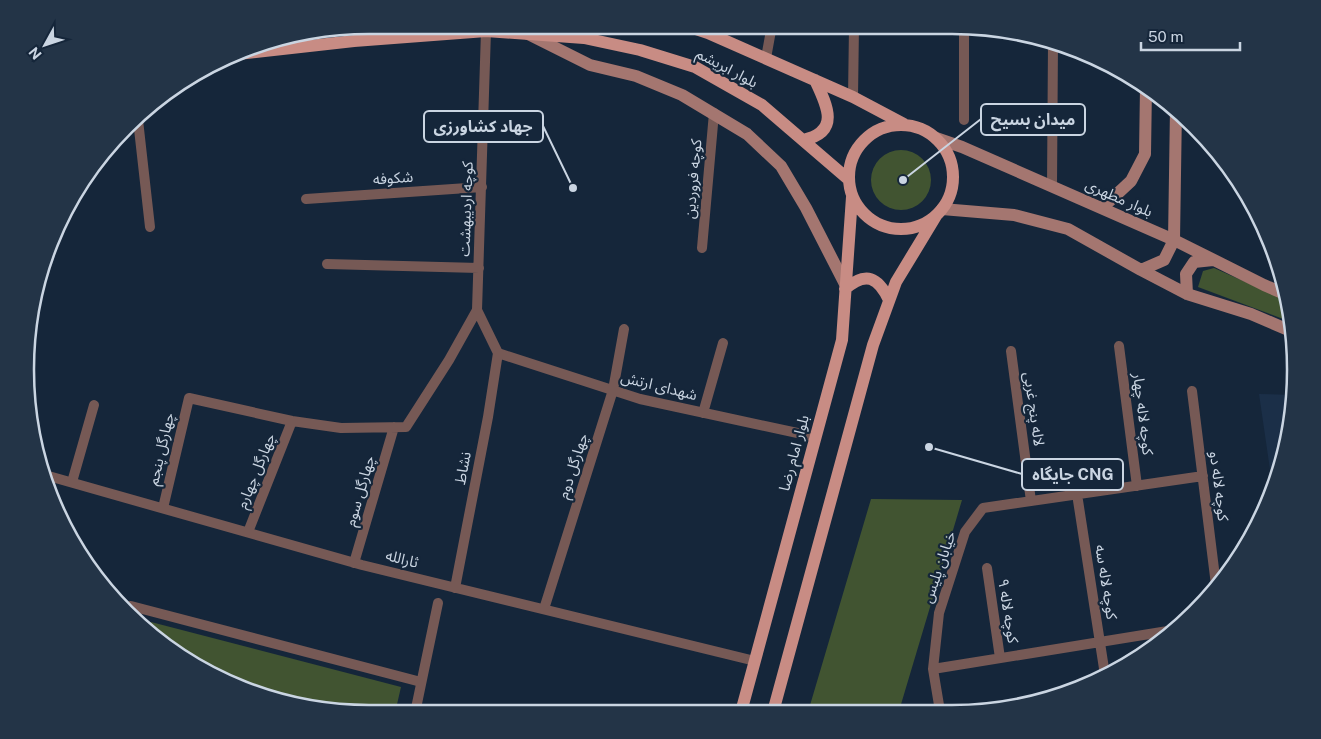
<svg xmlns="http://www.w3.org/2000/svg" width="1321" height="739" font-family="'Public Sans','Noto Sans Arabic',sans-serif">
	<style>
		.built { fill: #1b2f48 }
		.green { fill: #415431 }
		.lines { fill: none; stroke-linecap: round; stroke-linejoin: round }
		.minor { stroke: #765955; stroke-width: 10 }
		.secondary { stroke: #a47670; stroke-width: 12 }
		.primary { stroke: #c88c84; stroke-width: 12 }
		.labels { text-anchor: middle; stroke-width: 4.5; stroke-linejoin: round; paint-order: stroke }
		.street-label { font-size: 15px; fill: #cad5e2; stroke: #15263a }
		.rim { fill: none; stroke: #cad5e2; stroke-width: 2.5 }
		.leader { fill: none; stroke: #cad5e2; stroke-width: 2 }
		.callout-dot { fill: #cad5e2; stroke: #15263a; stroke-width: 2 }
		.callout { fill: #15263a; stroke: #cad5e2; stroke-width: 2 }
		.callout-label { font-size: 16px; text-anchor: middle; font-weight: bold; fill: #cad5e2 }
	</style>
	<rect width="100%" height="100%" fill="#15263a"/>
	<!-- built -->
	<path class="built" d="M1259 394 1294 395 1293 415 1278 480 1273 490Z"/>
	<!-- green -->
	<path class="green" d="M871 180a30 30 0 1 1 60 0a30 30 0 1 1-60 0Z
		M1214 268 1288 301 1291 322 1198 287 1203 271Z
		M871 499 962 500 899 711 808 712Z
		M151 622 401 687 395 713H347L280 702 197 668 149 629Z"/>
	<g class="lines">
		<!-- minor -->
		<path class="minor" d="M486 31 477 310 498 353
			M766 58 772 25
			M853 97 854 26
			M138 120 150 227
			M964 120V26
			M1052 186 1053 42
			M306 199 482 187
			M702 248 714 113
			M327 264 479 268
			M1119 346 1137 486
			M1011 351 1031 501
			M498 353 640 399 816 437
			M1192 391 1216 585
			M703 413 723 343
			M45 475 362 565 755 661
			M72 482 94 405
			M1077 494 1105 675
			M163 508 189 398 292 421 341 428 406 427 449 360 477 310
			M248 532 292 421
			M354 563 394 427
			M987 568 1000 658
			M455 588 488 417 498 353
			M544 609 613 390 624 329
			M129 612 131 606 421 682
			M933 669 1174 630
			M940 711 933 669 939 613 965 532 983 508 1203 476
			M415 713 438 603"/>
		<!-- secondary -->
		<path class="secondary" d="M528 34 590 65 636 76 682 95 747 134 781 166 806 208 845 284
			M936 138 962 147 1174 240 1264 285 1287 295
			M1102 208 1131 181 1145 154 1146 87
			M942 209 1014 215 1068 229 1141 270 1187 294 1251 314 1293 332
			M1141 270 1164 260 1174 240 1176 108
			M1187 294 1186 274 1194 262 1213 260"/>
		<!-- primary -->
		<path class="primary" d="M684 25 708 33 853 97 904 124
			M238 54 354 41 486 31 584 38 640 50 695 67 762 105 848 179
			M849 177a52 52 0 1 1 104 0a52 52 0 1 1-104 0Z
			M803 140C841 132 827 105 815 80
			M845 289C866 271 878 277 889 300
			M741 712 842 340 852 197
			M773 712 873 345 896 282 936 216"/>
	</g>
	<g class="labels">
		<!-- street labels -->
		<g class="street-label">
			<text transform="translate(727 68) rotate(28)" y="5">بلوار ابریشم</text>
			<text transform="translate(393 178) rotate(-4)" y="5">شکوفه</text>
			<text transform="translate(693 179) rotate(-85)" y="5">کوچه فروردین</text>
			<text transform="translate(1119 198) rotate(24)" y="5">بلوار مطهری</text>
			<text transform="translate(466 209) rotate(-88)" y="5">کوچه اردیبهشت</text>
			<text transform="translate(659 386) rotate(14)" y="5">شهدای ارتش</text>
			<text transform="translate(1034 409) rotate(82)" y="5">لاله پنج غربی</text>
			<text transform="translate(1143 414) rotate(83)" y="5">کوچه لاله چهار</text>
			<text transform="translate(161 449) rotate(-77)" y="5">چهارگل پنجم</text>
			<text transform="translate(794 453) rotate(-75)" y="5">بلوار امام رضا</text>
			<text transform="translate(573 466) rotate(-72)" y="5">چهارگل دوم</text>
			<text transform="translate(463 468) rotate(-79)" y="5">نشاط</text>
			<text transform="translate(256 471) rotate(-68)" y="5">چهارگل چهارم</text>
			<text transform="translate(1219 486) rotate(83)" y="5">کوچه لاله دو</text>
			<text transform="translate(360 491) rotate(-74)" y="5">چهارگل سوم</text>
			<text transform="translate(402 559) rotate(14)" y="5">ثارالله</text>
			<text transform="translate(939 567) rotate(-71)" y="5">خیابان پلیس</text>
			<text transform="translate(1106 582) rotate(81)" y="5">کوچه لاله سه</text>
			<text transform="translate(1008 611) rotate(81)" y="5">کوچه لاله ۹</text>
		</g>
	</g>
	<!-- crop -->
	<path d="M0 0H1321V739H0ZM369 34H952A335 335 0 0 1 1287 369V370A335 335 0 0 1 952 705H369A335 335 0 0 1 34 370V369A335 335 0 0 1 369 34Z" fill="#233447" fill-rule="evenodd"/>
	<path class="rim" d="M369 34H952A335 335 0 0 1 1287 369V370A335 335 0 0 1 952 705H369A335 335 0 0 1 34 370V369A335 335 0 0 1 369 34Z"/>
	<!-- callouts -->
	<path class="leader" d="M903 180L981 119M573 188L543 126M929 447L1022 474"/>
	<g class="callout-dot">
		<circle cx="903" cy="180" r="5"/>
		<circle cx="573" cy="188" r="5"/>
		<circle cx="929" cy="447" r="5"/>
	</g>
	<g class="callout">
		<rect x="981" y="104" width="104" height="31" rx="5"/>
		<rect x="424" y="111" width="119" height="31" rx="5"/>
		<rect x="1022" y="459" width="101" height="31" rx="5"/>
	</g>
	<g class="callout-label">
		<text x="1033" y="125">میدان بسیح</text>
		<text x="483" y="132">جهاد کشاورزی</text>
		<text x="1073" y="480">جایگاه CNG</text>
	</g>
	<!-- north arrow -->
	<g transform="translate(45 45) rotate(230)" stroke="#15263a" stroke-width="4" paint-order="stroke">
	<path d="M0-4L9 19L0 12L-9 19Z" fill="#cad5e2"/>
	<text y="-8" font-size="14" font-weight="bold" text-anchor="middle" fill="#cad5e2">N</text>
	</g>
	<!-- scale -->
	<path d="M1141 42v8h99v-8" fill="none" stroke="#cad5e2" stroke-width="2.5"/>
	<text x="1148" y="42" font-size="15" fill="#cad5e2" stroke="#15263a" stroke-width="4" paint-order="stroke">50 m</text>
</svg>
